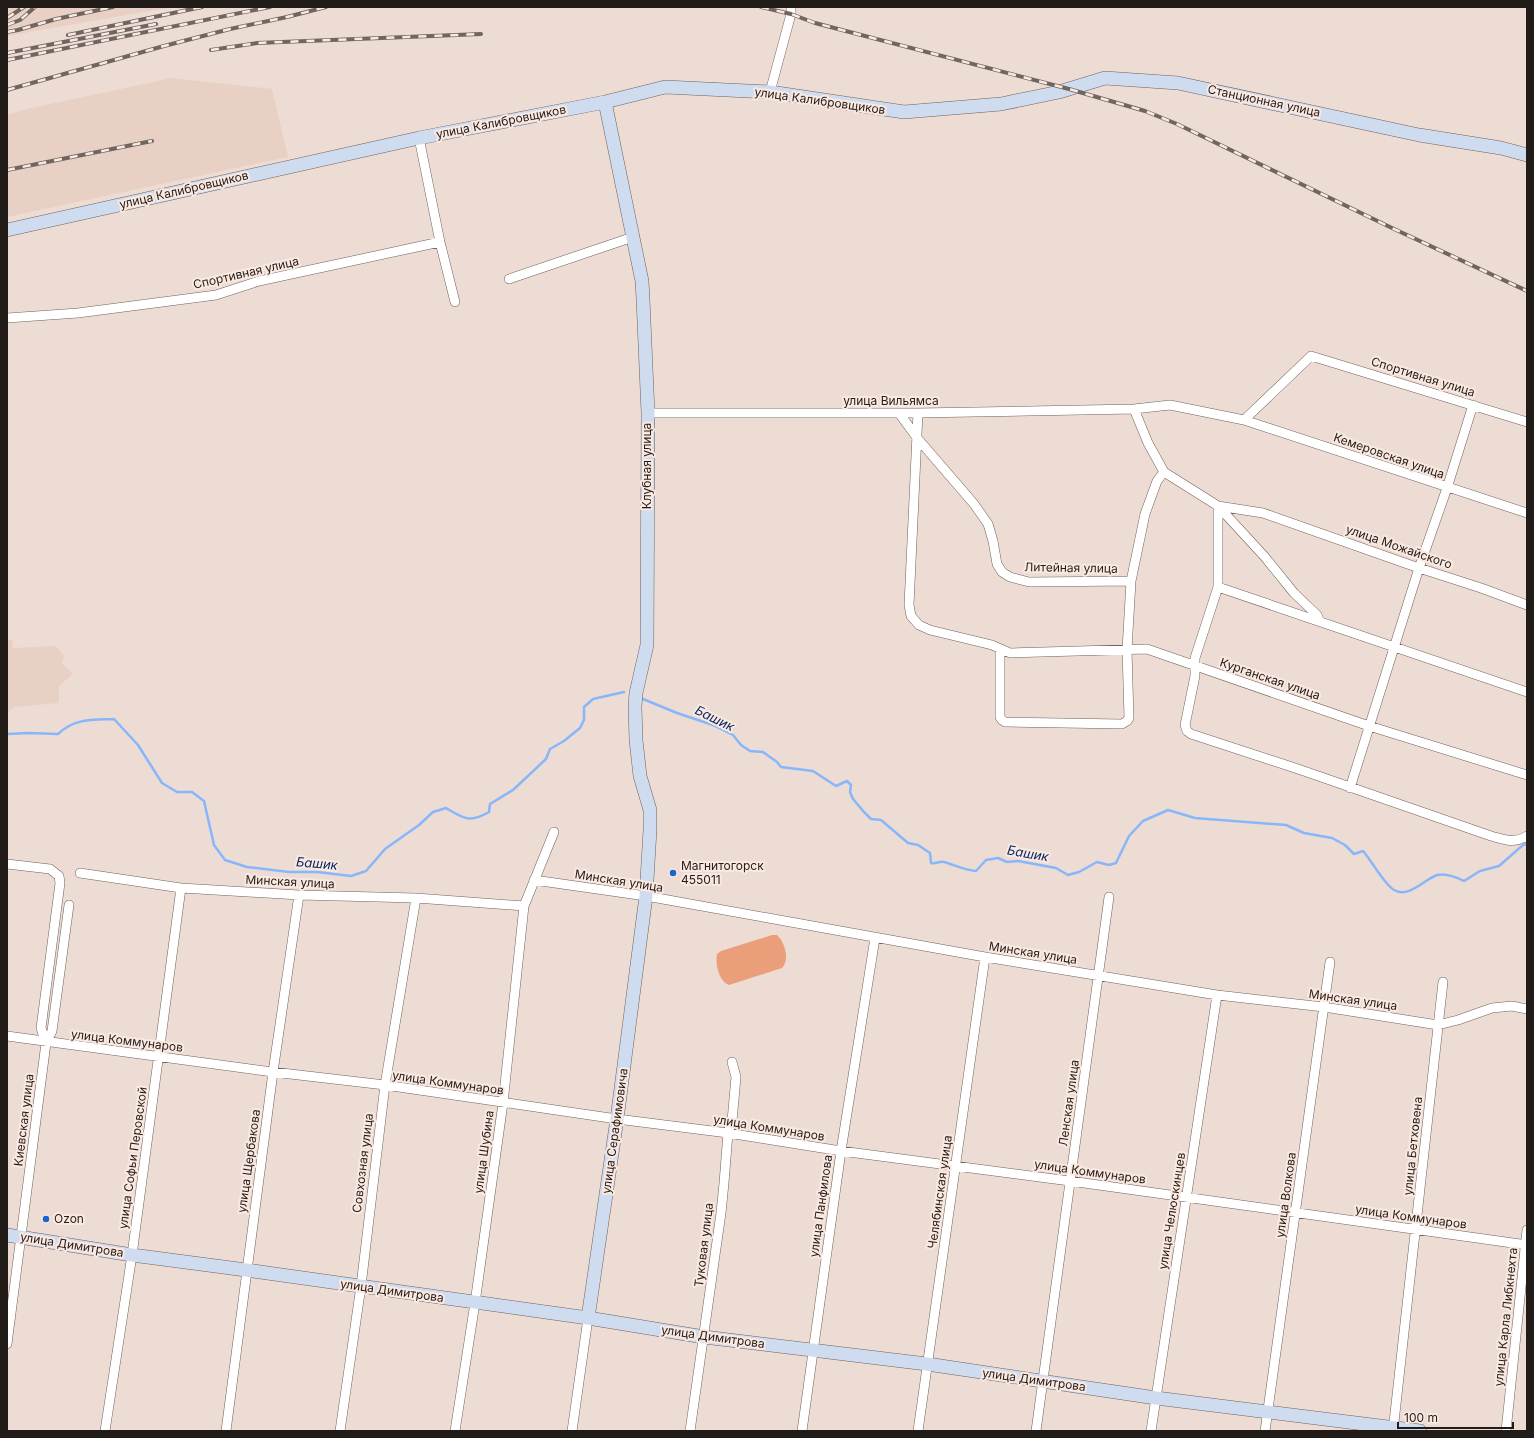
<svg xmlns="http://www.w3.org/2000/svg" width="1534" height="1438" font-family="Inter,sans-serif">
	<style>
		.built { fill: #e9d0c4 }
		.green { fill: #ea9f7a }
		.lines { fill: none; stroke-linecap: round; stroke-linejoin: round }
		.stream { stroke: #88b6fa; stroke-width: 2.5 }
		.street-casing { stroke: #70615a; stroke-width: 10 }
		.secondary-casing { stroke: #70615a; stroke-width: 14 }
		.street { stroke: #fff; stroke-width: 9 }
		.secondary { stroke: #cfdcf0; stroke-width: 13 }
		.rail-casing { stroke: #706661; stroke-width: 4 }
		.rail { stroke: #fbe9e1; stroke-width: 2.5; stroke-dasharray: 8; stroke-linecap: butt }
		.poi-dot { fill: #1664ce; stroke: #fbe9e1; stroke-width: 1.5 }
		.labels { text-anchor: middle; stroke-width: 4; stroke-linejoin: round; paint-order: stroke }
		.street-label { font-size: 12px; fill: #221c19; stroke: #fbe9e1 }
		.poi-label { font-size: 12px; fill: #221c19; stroke: #fbe9e1; text-anchor: start }
		.water-label { font-size: 13px; font-style: italic; fill: #00255f; stroke: #fbe9e1 }
	</style>
	<rect width="100%" height="100%" fill="#eddcd4"/>
	<!-- built -->
	<path class="built" d="M7 7H172L7 36Z
		M172 78 272 89 288 157 7 217V115L27 109Z
		M7 640H12L13 648 56 646 64 656 62 663 73 674 59 686V703L14 707 7 713Z"/>
	<!-- green -->
	<path class="green" d="M772 935H777C785 942 790 960 782 968L729 985C719 982 715 964 717 954L721 951Z"/>
	<g class="lines">
		<!-- stream -->
		<path class="stream" d="M643 699 677 713 713 725 733 735 741 745 750 751 763 752 777 762 781 767 813 771 836 786 847 781 851 785 850 792 853 799 864 812 871 819 881 820 908 843 918 845 930 853 931 863C936 864 939 861 944 862 955 865 964 870 976 871L986 860 998 858 1007 862 1018 861 1056 868 1068 875 1079 872 1097 862 1109 865 1116 863 1129 836 1143 821 1168 810 1195 818 1286 825 1304 833 1332 838 1345 845 1354 854 1363 851C1372 861 1383 883 1394 890 1408 899 1425 879 1437 875 1446 873 1456 877 1464 881L1480 871 1499 866 1523 845 1527 844
			M7 734 29 733 58 734C75 718 92 720 114 719L138 745 162 783 177 792H192L204 801 214 845 225 860 247 867 289 872H317L351 876 366 871 385 849 419 825 433 812 446 808C464 819 470 823 489 812L490 804 513 790 546 759 550 749 564 741 580 728 584 720V707L593 699 624 692"/>
		<!-- street casing -->
		<g class="street-casing">
			<path id="street" d="M770 92 791 14V7
				M419 138 440 242 455 302
				M509 279 633 237
				M7 318 78 313 216 295 259 281 440 242
				M1134 409 1148 443 1164 472 1218 506 1263 513 1419 568 1481 588 1527 605
				M648 413H918L1134 409 1170 405 1244 420 1527 513
				M899 413 918 439 974 504 988 524 993 541 997 564 1002 572 1010 577 1029 582 1131 581
				M918 413 909 605 911 616 919 625 930 630 992 645 1010 653 1147 649 1369 726 1527 775
				M1244 420 1311 356 1527 422
				M1218 506V587L1195 658V676L1185 725 1187 731 1191 734 1301 770 1491 836C1506 840 1513 844 1527 836
				M1218 506 1264 556 1294 593 1317 615 1319 620
				M1218 587 1527 692
				M1000 649V717L1002 720 1005 722 1122 724 1127 721 1129 718 1127 650 1131 581 1145 514 1157 481 1164 472
				M1350 788 1419 568 1447 488 1473 405
				M7 864 50 869 59 876 60 883 41 1028 46 1043 7 1344
				M80 873 181 888 299 895 416 898 524 906
				M534 880 646 896 985 957 1217 995 1324 1007 1438 1025 1458 1020 1492 1008 1512 1006 1527 1009
				M7 1036 273 1072 385 1085 617 1119 728 1133 841 1151 1070 1181 1527 1245
				M46 1043 52 1031 69 905
				M105 1431 132 1255 181 888
				M226 1431 273 1072 299 895
				M340 1431 361 1286 385 1085 416 898
				M455 1431 475 1303 503 1103 524 906 554 832
				M572 1431 588 1318
				M690 1431 721 1213 724 1183 728 1133 732 1121 736 1077 732 1062
				M802 1431 841 1151 875 938
				M918 1431 985 957
				M1036 1431 1109 897
				M1151 1431 1217 995
				M1265 1431 1330 962
				M1393 1431 1443 982
				M1506 1431 1527 1230"/>
		</g>
		<!-- secondary casing -->
		<g class="secondary-casing">
			<path id="secondary" d="M7 230 419 138 605 102 665 87 770 92 904 112 1001 104 1059 92 1105 78 1178 83 1419 135 1501 148 1527 155
				M7 1235 132 1255 246 1270 588 1318 704 1337 927 1364 1156 1398 1420 1431
				M588 1318 617 1119 646 896 650 830V810L640 776 636 740 635 707 636 693 647 645 648 413 643 299 642 281 605 102"/>
		</g>
		<!-- street -->
		<use href="#street" class="street"/>
		<!-- secondary -->
		<use href="#secondary" class="secondary"/>
		<!-- rail casing -->
		<g class="rail-casing">
			<path id="rail" d="M761 7 791 14 815 23 1069 89 1145 111 1177 124 1392 228 1527 291
				M7 18 24 7
				M7 25 20 20 35 7
				M7 32 18 30 56 19 113 7
				M68 35 202 7
				M211 50 257 43 481 34
				M7 53 156 24
				M7 60 270 7
				M7 90 164 46 230 29 287 17 326 7
				M7 170 152 141"/>
		</g>
		<!-- rail -->
		<use href="#rail" class="rail"/>
	</g>
	<!-- markers -->
	<g class="poi-dot">
		<circle cx="673" cy="873" r="4"/>
		<circle cx="46" cy="1219" r="4"/>
	</g>
	<g class="labels">
		<!-- street labels -->
		<g class="street-label">
			<text transform="translate(820 101) rotate(8)" y="4">улица Калибровщиков</text>
			<text transform="translate(1264 101) rotate(12)" y="4">Станционная улица</text>
			<text transform="translate(501 122) rotate(-11)" y="4">улица Калибровщиков</text>
			<text transform="translate(184 190) rotate(-13)" y="4">улица Калибровщиков</text>
			<text transform="translate(246 273) rotate(-13)" y="4">Спортивная улица</text>
			<text transform="translate(1423 377) rotate(17)" y="4">Спортивная улица</text>
			<text x="891" y="405">улица Вильямса</text>
			<text transform="translate(1389 456) rotate(19)" y="4">Кемеровская улица</text>
			<text transform="translate(647 466) rotate(-90)" y="4">Клубная улица</text>
			<text transform="translate(1399 547) rotate(19)" y="4">улица Можайского</text>
			<text transform="translate(1071 568) rotate(1)" y="4">Литейная улица</text>
			<text transform="translate(1270 679) rotate(19)" y="4">Курганская улица</text>
			<text transform="translate(619 881) rotate(9)" y="4">Минская улица</text>
			<text transform="translate(290 882) rotate(3)" y="4">Минская улица</text>
			<text transform="translate(1033 953) rotate(9)" y="4">Минская улица</text>
			<text transform="translate(1353 1000) rotate(8)" y="4">Минская улица</text>
			<text transform="translate(127 1041) rotate(7)" y="4">улица Коммунаров</text>
			<text transform="translate(448 1083) rotate(8)" y="4">улица Коммунаров</text>
			<text transform="translate(1069 1103) rotate(-82)" y="4">Ленская улица</text>
			<text transform="translate(24 1120) rotate(-83)" y="4">Киевская улица</text>
			<text transform="translate(769 1128) rotate(9)" y="4">улица Коммунаров</text>
			<text transform="translate(615 1131) rotate(-82)" y="4">улица Серафимовича</text>
			<text transform="translate(1413 1146) rotate(-84)" y="4">улица Бетховена</text>
			<text transform="translate(484 1152) rotate(-82)" y="4">улица Шубина</text>
			<text transform="translate(133 1158) rotate(-82)" y="4">улица Софьи Перовской</text>
			<text transform="translate(249 1161) rotate(-82)" y="4">улица Щербакова</text>
			<text transform="translate(363 1163) rotate(-83)" y="4">Совхозная улица</text>
			<text transform="translate(1090 1172) rotate(8)" y="4">улица Коммунаров</text>
			<text transform="translate(940 1192) rotate(-82)" y="4">Челябинская улица</text>
			<text transform="translate(1286 1195) rotate(-82)" y="4">улица Волкова</text>
			<text transform="translate(821 1206) rotate(-82)" y="4">улица Панфилова</text>
			<text transform="translate(1172 1211) rotate(-81)" y="4">улица Челюскинцев</text>
			<text transform="translate(1411 1217) rotate(8)" y="4">улица Коммунаров</text>
			<text transform="translate(72 1245) rotate(9)" y="4">улица Димитрова</text>
			<text transform="translate(704 1245) rotate(-83)" y="4">Туковая улица</text>
			<text transform="translate(392 1291) rotate(8)" y="4">улица Димитрова</text>
			<text transform="translate(1506 1317) rotate(-84)" y="4">улица Карла Либкнехта</text>
			<text transform="translate(713 1337) rotate(8)" y="4">улица Димитрова</text>
			<text transform="translate(1034 1380) rotate(8)" y="4">улица Димитрова</text>
		</g>
		<!-- poi labels -->
		<g class="poi-label">
			<text x="681" y="870">Магнитогорск<tspan x="681" dy="14">455011</tspan></text>
			<text x="54" y="1223">Ozon</text>
		</g>
		<!-- water labels -->
		<g class="water-label">
			<text transform="translate(715 718) rotate(26)" y="5">Башик</text>
			<text transform="translate(1028 853) rotate(10)" y="5">Башик</text>
			<text transform="translate(317 863) rotate(5)" y="5">Башик</text>
		</g>
	</g>
	<!-- border -->
	<rect width="1534" height="1438" fill="none" stroke="#221c19" stroke-width="16"/>
	<!-- scale -->
	<path d="M1398 1422v6h115v-6" fill="none" stroke="#221c19" stroke-width="2"/>
	<text x="1404" y="1422" font-size="12" fill="#221c19" stroke="#fbe9e1" stroke-width="3" paint-order="stroke">100 m</text>
</svg>
